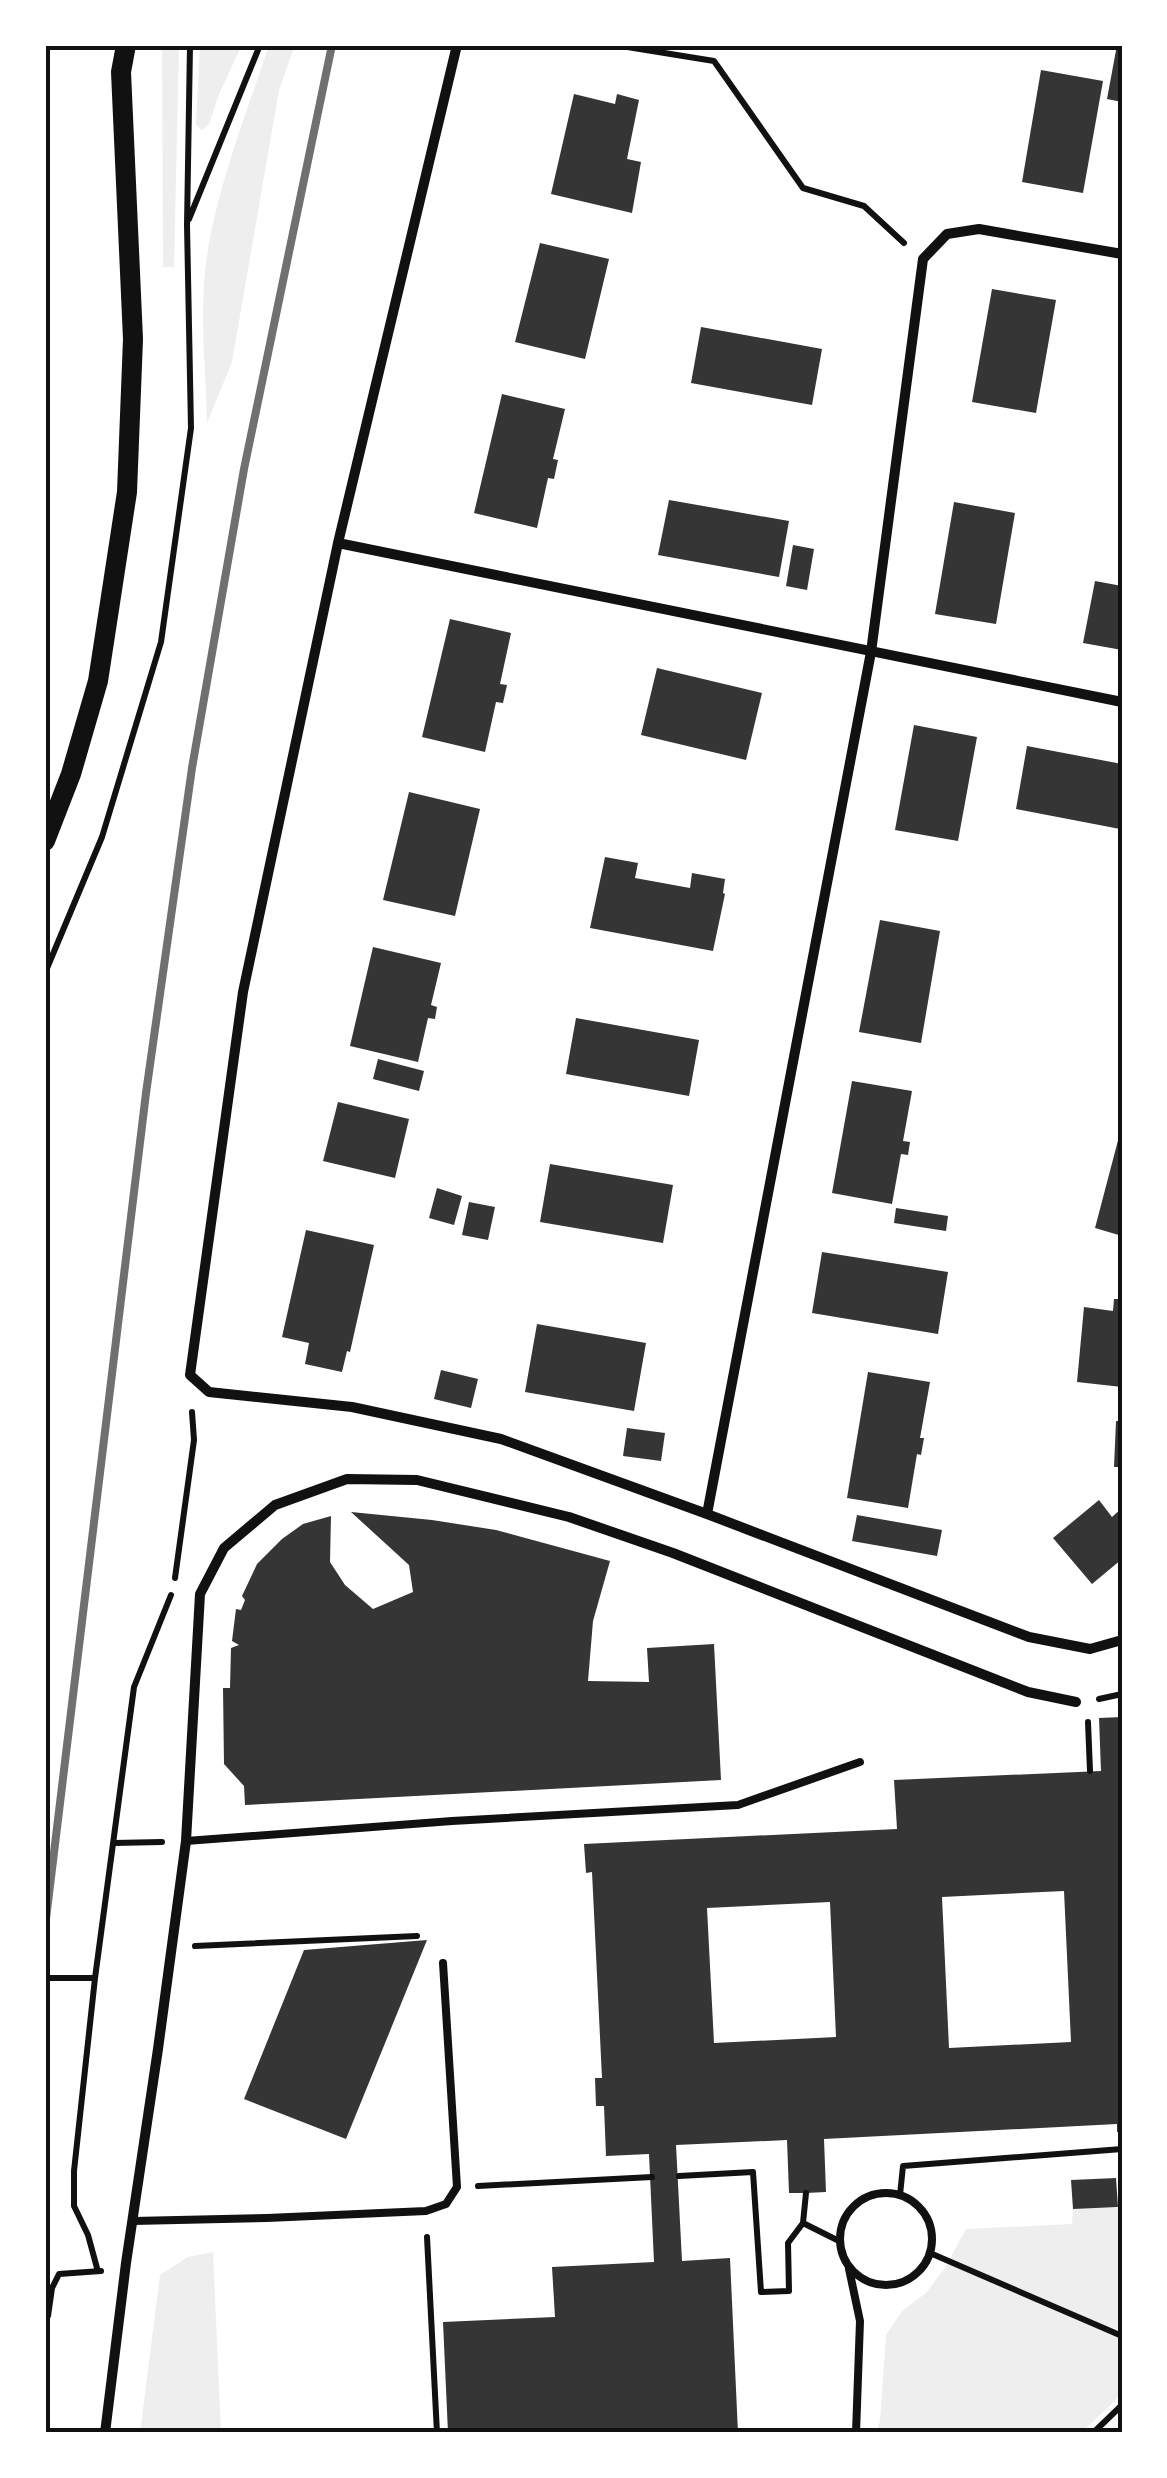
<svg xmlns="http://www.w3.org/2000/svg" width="1167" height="2478" font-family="'PT Sans Narrow',sans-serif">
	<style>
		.green { fill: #eee }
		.building { fill: #353535; fill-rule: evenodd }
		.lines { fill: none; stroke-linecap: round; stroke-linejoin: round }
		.path { stroke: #111; stroke-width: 6 }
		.service { stroke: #111; stroke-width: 8 }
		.minor { stroke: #111; stroke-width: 10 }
		.secondary { stroke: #111; stroke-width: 20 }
		.rail { stroke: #707070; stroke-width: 8 }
		.neatline { fill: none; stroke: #111; stroke-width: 4 }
	</style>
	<rect width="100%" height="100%" fill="#fff"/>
	<!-- green -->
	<path class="green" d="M162 45H179L174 267H163Z
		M200 45H242L219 94 209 124 202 130 196 125Z
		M269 45H295L279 90 232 362 207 423C206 377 201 330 204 284 209 206 245 119 269 45Z
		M1073 2208H1122V2394L1081 2433H876L880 2421 886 2335 903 2310 926 2293 945 2268 966 2229 1072 2224Z
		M213 2252 221 2433H140L160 2275 188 2257Z"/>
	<!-- building -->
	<path class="building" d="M1117 45H1122V102L1107 99Z
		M1041 70 1103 81 1083 193 1022 182Z
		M574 94 615 104 617 94 639 100 627 159 641 162 632 213 551 194Z
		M540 243 609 259 585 359 515 342Z
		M992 289 1056 300 1036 413 972 402Z
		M701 327 822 349 812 405 691 383Z
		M502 394 565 409 553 459 558 460 554 479 548 478 537 528 474 513Z
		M669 500 789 521 779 577 658 555Z
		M954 502 1015 513 996 624 935 614Z
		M793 545 814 549 807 590 786 586Z
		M1095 581 1122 586V650L1083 643Z
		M450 619 511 633 500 684 507 685 503 703 496 702 485 752 422 737Z
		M657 668 762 693 746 760 641 735Z
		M914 725 977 737 958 841 895 830Z
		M1027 746 1122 764 1120 829 1016 809Z
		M409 792 480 809 455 916 383 900Z
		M605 857 638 863 635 878 690 888 692 873 725 879 723 893 725 894 713 951 590 928Z
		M880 920 940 931 921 1043 859 1032Z
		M373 947 441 963 431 1005 437 1007 435 1019 428 1018 418 1062 350 1046Z
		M576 1018 699 1040 689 1096 566 1074Z
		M378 1059 424 1071 419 1091 373 1079Z
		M852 1081 912 1091 903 1141 910 1142 908 1155 901 1154 892 1204 832 1193Z
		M338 1102 409 1119 395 1178 323 1161Z
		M1121 1129H1122V1236L1095 1228Z
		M550 1164 673 1185 663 1243 540 1222Z
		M437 1188 462 1196 454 1225 429 1218Z
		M469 1202 495 1207 488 1240 462 1235Z
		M896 1208 948 1216 946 1231 894 1223Z
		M306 1230 374 1245 350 1352 347 1351 342 1372 305 1364 309 1343 282 1337Z
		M822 1252 948 1272 938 1334 812 1313Z
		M1114 1299H1122V1387L1077 1382 1084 1307 1113 1311Z
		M537 1324 646 1343 634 1411 525 1392Z
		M441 1370 478 1379 471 1408 434 1399Z
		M868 1372 930 1382 920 1438H924L921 1455 917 1454 908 1508 847 1498Z
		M1116 1421H1122V1467H1114Z
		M627 1428 665 1433 661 1461 623 1456Z
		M1099 1500 1112 1517 1122 1508V1559L1092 1584 1053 1538Z
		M351 1512 432 1520 496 1530 610 1561 593 1621 588 1681 649 1682 647 1648 714 1644 721 1780 245 1805 244 1786 224 1764 223 1688H230L231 1648 239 1645 232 1641 236 1609 241 1610 245 1600 242 1596 257 1564 282 1539 303 1524 331 1516 330 1562 345 1585 373 1609 413 1592 409 1565Z
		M857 1515 942 1530 937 1556 852 1541Z
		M1122 1717V2132H1117V2124L824 2139 826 2192 806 2193H789L787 2140 676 2145 682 2261 730 2258 738 2433H448L443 2322 555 2317 552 2267 654 2262 649 2154 606 2156 604 2106H596L595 2078H602L592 1872 586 1873 584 1844 897 1829 894 1780 1101 1771 1099 1718ZM1064 1891 1071 2042 949 2048 942 1897ZM830 1902 836 2037 714 2043 707 1908Z
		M427 1940 346 2139 244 2099 304 1950Z
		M1116 2178 1118 2207 1073 2209 1071 2180Z"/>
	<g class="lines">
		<!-- path -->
		<path class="path" d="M615 45 714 61 803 188 864 206 904 243
			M189 219 260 45
			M45 973 102 837 161 642 191 428 187 225 190 45
			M175 1578 194 1440 192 1412
			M1099 1699 1122 1694
			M1088 1722 1090 1771
			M114 1843 162 1842
			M195 1946 417 1936
			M45 1978H95L74 2171V2206L88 2235 97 2268
			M95 1978 134 1687 171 1595
			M679 2176 753 2172 761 2292 789 2291 788 2243 803 2223 841 2242
			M478 2186 652 2177
			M900 2195 903 2166 1122 2149
			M803 2223 806 2193
			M427 2237 437 2433
			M930 2253 1122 2336
			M45 2315 48 2316 52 2288 59 2274 101 2271
			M1093 2433 1122 2405"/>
		<!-- service -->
		<path class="service" d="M186 1841 452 1821 738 1805 860 1762
			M840 2239a46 46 0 1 1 92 0a46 46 0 1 1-92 0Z
			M133 2221 267 2218 426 2211 446 2204 457 2187 443 1963
			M849 2269 860 2321 856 2433"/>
		<!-- minor -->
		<path class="minor" d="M457 45 338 543 243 992 190 1375 209 1392 352 1407 501 1439 707 1514 1029 1637 1090 1649 1122 1640
			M338 543 1122 702
			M707 1514 871 652 923 259 947 234 979 229 1122 254
			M105 2433 126 2263 158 2049 186 1841 200 1594 224 1548 275 1505 347 1479 417 1480 569 1517 673 1553 1028 1692 1076 1702"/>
		<!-- secondary -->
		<path class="secondary" d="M45 841 71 774 98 681 127 492 133 339 121 72 126 45"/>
		<!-- rail -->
		<path class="rail" d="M45 1927 146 1093 192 768 244 469 332 45"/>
	</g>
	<!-- border -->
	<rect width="1167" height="2478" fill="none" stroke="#ffffff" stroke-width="95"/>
	<rect x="48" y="48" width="1072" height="2382" class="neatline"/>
</svg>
